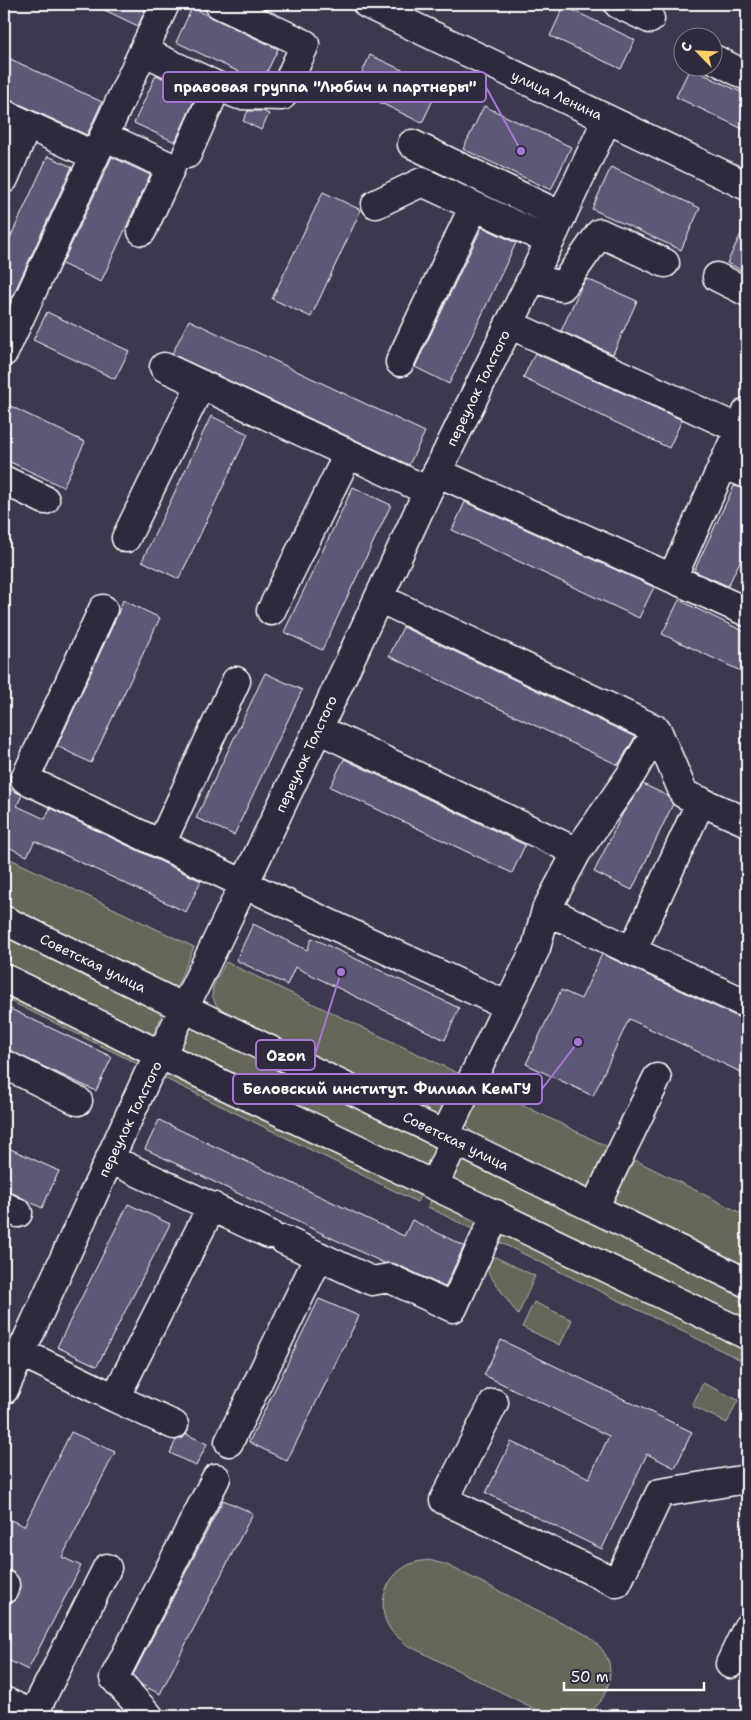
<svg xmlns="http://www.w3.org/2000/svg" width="751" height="1720" font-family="'Shantell Sans',sans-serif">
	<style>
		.green { fill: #646759; stroke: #b2b3ac }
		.building { fill: #5c5876; stroke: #fff }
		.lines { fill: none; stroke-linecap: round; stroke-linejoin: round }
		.minor-casing { stroke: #fff; stroke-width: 31 }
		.minor { stroke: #2f2a3d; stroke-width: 28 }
		.labels { text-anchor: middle; stroke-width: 5; stroke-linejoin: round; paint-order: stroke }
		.street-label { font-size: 14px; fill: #fff; stroke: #2f2a3d }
		.leader { fill: none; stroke: #a976d5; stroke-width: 2 }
		.callout-dot { fill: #a976d5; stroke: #2f2a3d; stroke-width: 2 }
		.callout { fill: #2f2a3d; stroke: #a976d5; stroke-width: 2 }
		.callout-label { font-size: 15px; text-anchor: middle; font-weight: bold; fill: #fff }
	</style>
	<rect width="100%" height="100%" fill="#3c384e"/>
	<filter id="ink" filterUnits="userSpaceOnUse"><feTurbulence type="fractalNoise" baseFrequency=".02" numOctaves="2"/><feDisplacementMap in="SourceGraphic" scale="10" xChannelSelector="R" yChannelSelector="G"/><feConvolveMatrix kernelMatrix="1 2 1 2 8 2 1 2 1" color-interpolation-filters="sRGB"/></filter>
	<g filter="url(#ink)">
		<!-- green -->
		<path class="green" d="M4 856 194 947 176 988 169 993 4 914Z
			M4 931 159 1006 162 1015 152 1037 4 971Z
			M226 962 470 1079 449 1113 435 1117 223 1013C203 992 215 984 226 962Z
			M4 984 146 1053 140 1065 4 998Z
			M192 1028 203 1029 747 1293V1326L175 1051 184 1032Z
			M165 1071 425 1187 417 1202 162 1077Z
			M480 1084 608 1147 591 1192 473 1135 466 1123Z
			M627 1156 747 1216V1268L607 1200Z
			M435 1192 477 1212 482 1234 428 1207Z
			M500 1223 747 1341V1363L493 1239Z
			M489 1254 535 1276 518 1315 489 1274 486 1263Z
			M534 1302 572 1320 560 1345 522 1327Z
			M703 1383 738 1400 727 1423 692 1406Z
			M429 1560 447 1565 585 1634C595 1641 603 1648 608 1660 615 1680 602 1711 580 1716 570 1719 555 1717 545 1714L407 1645C401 1640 394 1635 390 1629 374 1605 387 1572 413 1563 418 1561 424 1561 429 1560Z"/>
		<!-- building -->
		<path class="building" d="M92 4H148L138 26Z
			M564 6 635 40 621 69 550 36Z
			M192 8 278 49 263 80H256L176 42Z
			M370 55 439 87 422 123 354 90Z
			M4 56 102 102 87 135 11 100 4 99Z
			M690 68 747 95V131L676 97Z
			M156 75 197 94 175 142 134 123Z
			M484 106 571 147 551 190 463 149Z
			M248 111H263L269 114 261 130 243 121Z
			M48 156 72 167 4 315V251Z
			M112 157 150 175 101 282 62 264Z
			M611 167 700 208 681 250 592 209Z
			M323 192 361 210 311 317 272 299Z
			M747 221V273L727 263Z
			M482 227 516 243 449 384 415 367Z
			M587 279 637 301 613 354 561 331 581 287Z
			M47 312 129 351 115 379 33 340Z
			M189 320 425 432 409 465 172 354Z
			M535 353 682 420 669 448 523 378Z
			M4 403 85 442 63 487 4 459Z
			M211 416 248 434 179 579 142 561Z
			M734 486 747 489V547L728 586 694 571Z
			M353 487 391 505 322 650 284 632Z
			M465 502 654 587 639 618 452 530Z
			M123 600 160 618 91 763 57 746 117 616Z
			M679 600 747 633V674L662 634Z
			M403 627 635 737 618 765 389 656Z
			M265 673 302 690 234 835 196 818Z
			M344 759 525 845 512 873 330 787Z
			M643 784 668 796 673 804 632 890 594 872 623 813Z
			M4 786 22 795 17 806 45 819 50 808 201 881 186 912 35 841 27 856 4 845Z
			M253 924 307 950 312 938 459 1008 445 1040 295 967 287 985 236 960Z
			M602 954 740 1018 747 1019V1075L629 1019 593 1096 526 1064 561 990 581 999Z
			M4 1006 112 1057 96 1091 4 1048Z
			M159 1120 404 1236 412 1220 464 1246 445 1287 396 1264 384 1263 145 1149Z
			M4 1146 59 1171 42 1208 11 1192 4 1190Z
			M128 1204 170 1224 97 1366 57 1347Z
			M319 1299 359 1316 287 1461 249 1442Z
			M501 1340 692 1432 675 1468 647 1454 602 1549 486 1493 511 1442 589 1478 609 1436 484 1375Z
			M71 1432 115 1452 62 1557 81 1566 28 1670 4 1658V1604H9L15 1600 20 1588 19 1579 14 1573 4 1569V1517L24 1526Z
			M186 1434 207 1444 196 1466 170 1453 176 1440 183 1438Z
			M223 1500 253 1513 160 1694 142 1685 133 1675Z"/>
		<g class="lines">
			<!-- minor casing -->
			<g class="minor-casing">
				<path id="minor" d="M367 4 747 186
					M618 4 650 19
					M143 51 217 86 187 154
					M714 59 747 76
					M217 86 239 95 282 96 305 44 219 4
					M4 114 95 156
					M104 136 171 167 142 231
					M412 144 562 216
					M4 179 27 125
					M376 204 422 182 474 206
					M532 277 562 287 600 233 665 263
					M717 277 747 292
					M509 324 739 429
					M4 352 165 4
					M400 362 474 206 550 241
					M164 367 428 491
					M723 464 747 474
					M437 472 747 612
					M4 480 45 500
					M126 538 201 384
					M672 578 747 412
					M379 598 657 730 684 794 747 822
					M103 609 25 779 244 884 508 1006
					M271 611 348 454
					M318 729 577 852
					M161 844 236 681
					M546 910 632 951 701 801
					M4 920 747 1283
					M632 951 747 1004
					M4 978 161 1055 747 1335
					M4 1064 78 1101
					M445 1135 536 948 546 910 577 852 632 773 657 730
					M110 1159 269 1234
					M434 1185 455 1140
					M4 1206 18 1213
					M594 1208 657 1078
					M284 1240 372 1281 389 1278 453 1308 496 1214
					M22 1353 115 1398 212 1206
					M4 1390 148 1075 161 1055 213 949 318 729 428 491 550 241 607 119
					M115 1398 174 1425
					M494 1403 444 1500 617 1583 660 1493 747 1479
					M229 1442 319 1256
					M4 1585H5L4 1589
					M730 1664 747 1628
					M4 1701 36 1716
					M33 1715 107 1568
					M149 1716 114 1678 216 1478"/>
			</g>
			<!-- minor -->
			<use href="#minor" class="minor"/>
		</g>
	</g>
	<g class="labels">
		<!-- street labels -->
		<g class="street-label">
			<text transform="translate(557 95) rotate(25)" y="5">улица Ленина</text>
			<text transform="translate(478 388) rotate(-64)" y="5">переулок Толстого</text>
			<text transform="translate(306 754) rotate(-65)" y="5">переулок Толстого</text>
			<text transform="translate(93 963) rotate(26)" y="5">Советская улица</text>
			<text transform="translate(130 1119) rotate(-64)" y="5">переулок Толстого</text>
			<text transform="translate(456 1141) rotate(26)" y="5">Советская улица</text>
		</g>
	</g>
	<!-- callouts -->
	<path class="leader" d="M521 151L486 87M341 972L315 1055M578 1042L542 1089"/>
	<g class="callout-dot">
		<circle cx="521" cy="151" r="5"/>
		<circle cx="341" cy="972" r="5"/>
		<circle cx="578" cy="1042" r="5"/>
	</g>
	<g class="callout">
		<rect x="163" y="72" width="323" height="30" rx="5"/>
		<rect x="256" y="1040" width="59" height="30" rx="5"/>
		<rect x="233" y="1074" width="309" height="30" rx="5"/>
	</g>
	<g class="callout-label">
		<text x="325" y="92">правовая группа "Любич и партнеры"</text>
		<text x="286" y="1061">Ozon</text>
		<text x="387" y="1094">Беловский институт. Филиал КемГУ</text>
	</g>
	<!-- margin -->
	<rect width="751" height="1720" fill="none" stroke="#2f2a3d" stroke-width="20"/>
	<rect x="10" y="10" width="731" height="1700" fill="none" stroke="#fff" stroke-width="2" filter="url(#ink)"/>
	<!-- north arrow -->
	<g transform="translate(698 52) rotate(294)"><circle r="24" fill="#2f2a3d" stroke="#827f8b"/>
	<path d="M0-4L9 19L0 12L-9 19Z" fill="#ffd166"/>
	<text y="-8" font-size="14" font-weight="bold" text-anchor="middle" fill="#ffffff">С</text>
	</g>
	<!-- scale -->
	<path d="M564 1682v8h140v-8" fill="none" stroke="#ffffff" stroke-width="2.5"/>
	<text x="571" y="1682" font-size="15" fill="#ffffff" stroke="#2f2a3d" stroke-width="4" paint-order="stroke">50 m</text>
</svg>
